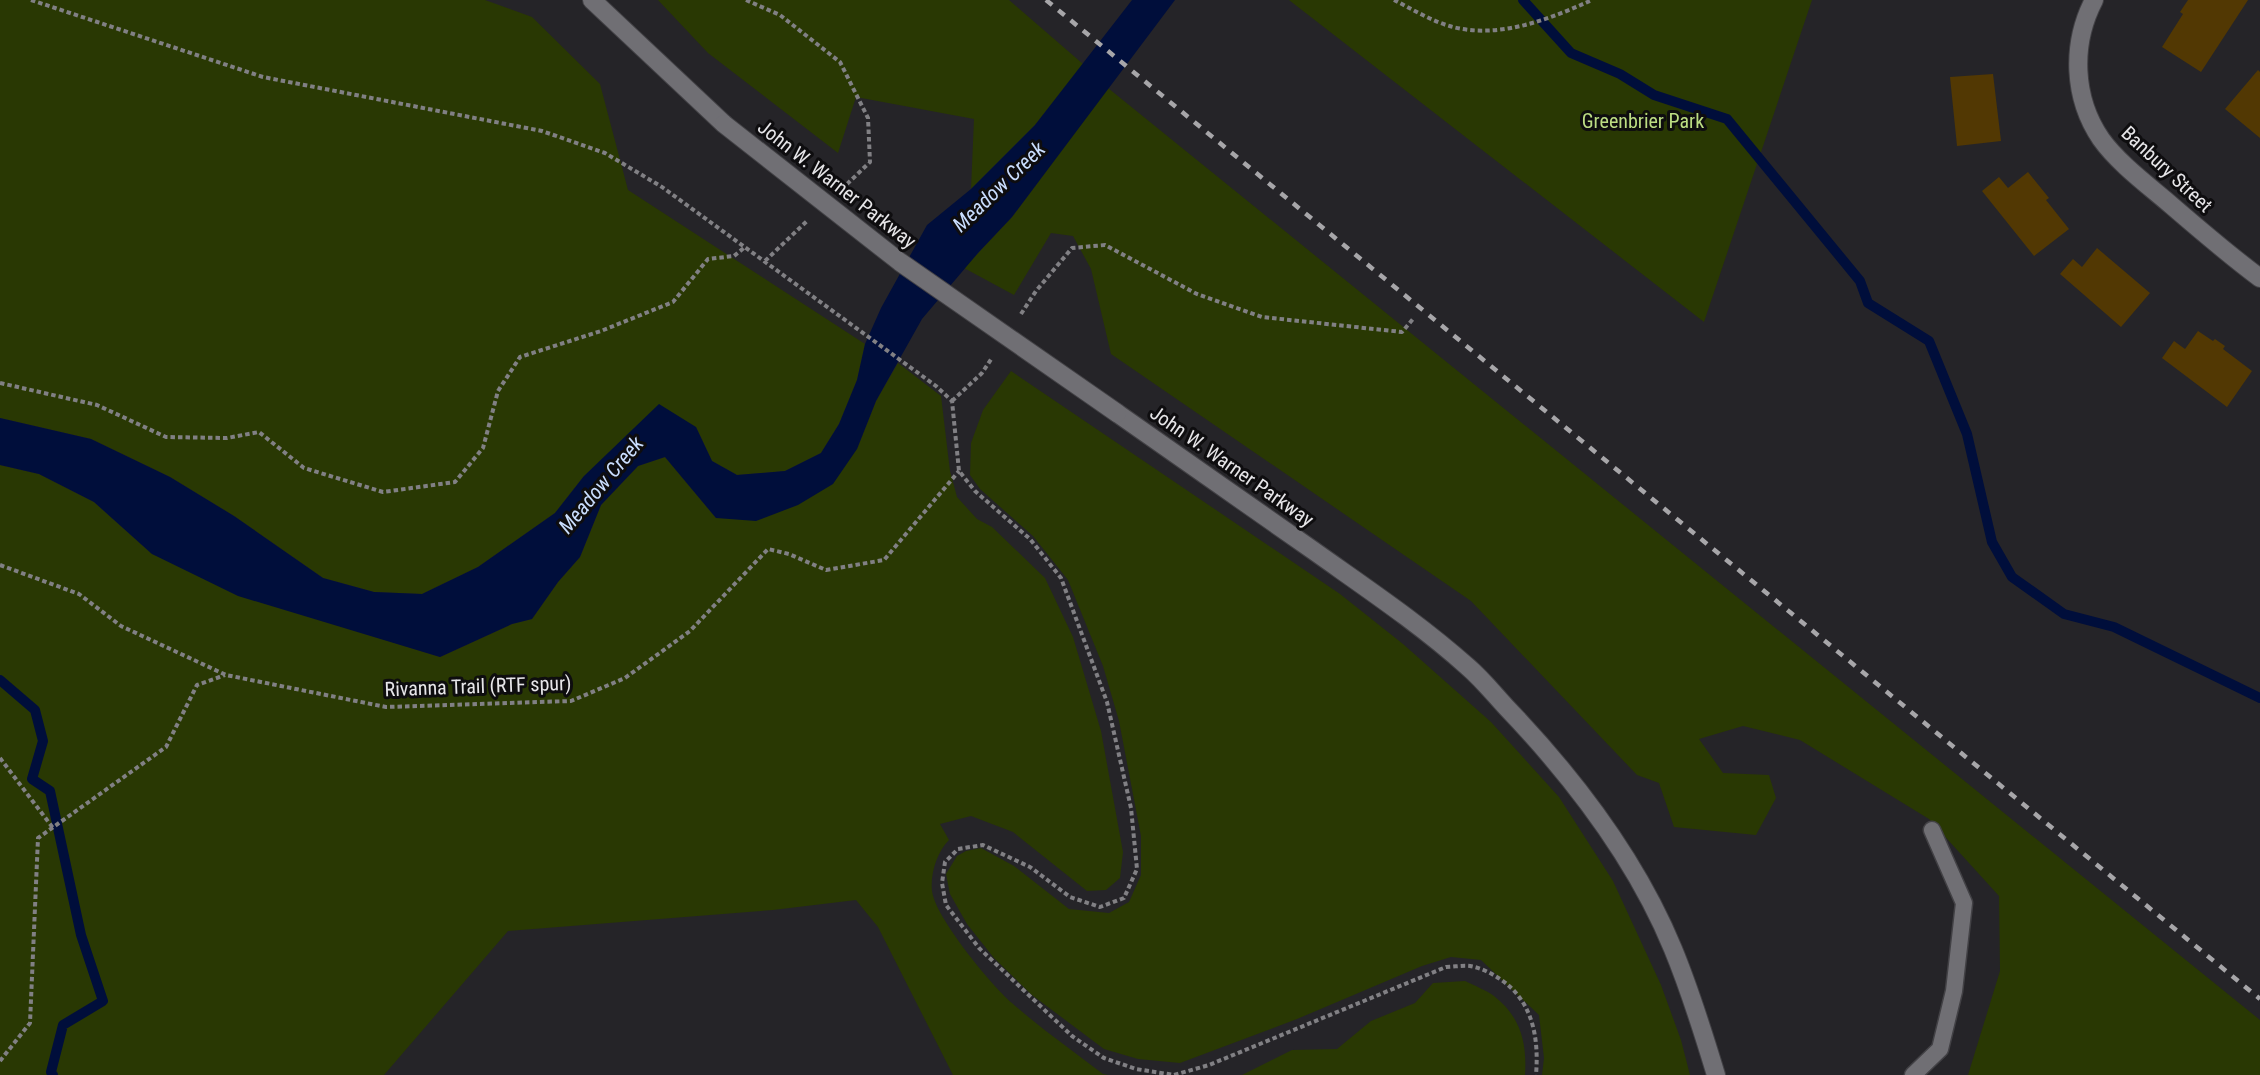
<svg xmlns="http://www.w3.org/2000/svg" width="2260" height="1075" font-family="'Roboto Condensed',sans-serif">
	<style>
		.green { fill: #293803 }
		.water { fill: #000e3b }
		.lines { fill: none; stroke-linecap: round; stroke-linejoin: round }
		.stream { stroke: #000e3b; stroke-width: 10 }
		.building { fill: #523803 }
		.lane-casing { stroke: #424145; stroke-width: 19 }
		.street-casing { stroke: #424145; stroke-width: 20 }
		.secondary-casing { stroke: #424145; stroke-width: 20 }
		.path { stroke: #818084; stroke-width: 4; stroke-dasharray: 4.5 3; stroke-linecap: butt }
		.lane { stroke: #706f74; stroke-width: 16 }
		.street { stroke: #706f74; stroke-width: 18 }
		.secondary { stroke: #706f74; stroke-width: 18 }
		.rail { stroke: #a7a6a9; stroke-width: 4.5; stroke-dasharray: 8 8; stroke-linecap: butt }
		.secondary-bridge-casing { stroke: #424145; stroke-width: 20; stroke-linecap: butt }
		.secondary-bridge { stroke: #706f74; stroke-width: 18 }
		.labels { text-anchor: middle; stroke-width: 6; stroke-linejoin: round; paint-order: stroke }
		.park-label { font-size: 20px; fill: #bcdd83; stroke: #0e0d0f }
		.street-label { font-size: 20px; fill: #e7e6e9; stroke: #0e0d0f }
		.water-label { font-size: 21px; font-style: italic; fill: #cadefe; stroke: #0e0d0f }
	</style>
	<rect width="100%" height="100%" fill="#252428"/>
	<!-- green -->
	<path class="green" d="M0 0H485L532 17 600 84 628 190 865 344 857 380 839 424 821 453 785 471 737 475 712 461 696 427 584 476 555 513 478 567 422 594 374 592 323 578 234 516 170 477 91 439 0 418Z
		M658 0H1009L1083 64 1035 125 971 189 974 119 856 97 838 153 708 53Z
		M1289 0H1812L1704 322Z
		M1108 88 2260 1020V1075H1968L2000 971 1999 896 1929 819 1800 740 1743 726 1699 739 1723 773 1769 775 1776 798 1756 835 1674 827 1659 783 1637 775 1471 601 1111 354 1091 269 1073 236 1051 233 1014 295 964 268 1012 217Z
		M898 363 941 396 950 471 957 497 977 519 992 527 1045 578 1073 637 1101 731 1123 852 1120 878 1106 890 1087 891 1013 832 971 816 940 824 949 840C937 852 930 874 932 891 935 917 991 985 1012 1003 1040 1028 1072 1050 1103 1074L1108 1075H953L878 927 856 900 773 910 508 931 384 1075H0V465L39 474 94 502 152 554 318 619 440 657 512 624 532 619 558 582 580 557 601 505 638 466 665 457 716 518 857 449 876 401Z
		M1011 371 1340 594 1403 644 1491 722 1559 797 1613 881 1661 985 1681 1040 1690 1075H1542L1544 1058 1539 1015 1481 960 1451 957 1422 966 1297 1019 1180 1063 1138 1059 1104 1049 1032 995 994 958 967 924 950 894 946 874 957 856 966 851 981 848 1014 866 1069 909 1109 913 1129 902 1141 875V836L1119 721 1103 666 1068 580 1033 536 980 489 970 475 971 443 983 410Z
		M1465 981C1475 986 1486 990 1494 996 1521 1017 1527 1043 1525 1075H1242L1292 1050 1337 1049 1371 1021 1415 1003 1433 983Z"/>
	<!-- water -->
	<path class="water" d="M1132 0H1175L1012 217 978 253 922 319 876 401 857 449 833 484 798 505 756 521 716 518 665 457 638 466 601 505 580 557 558 582 532 619 512 624 440 657 238 596 152 554 94 502 39 474 0 465V418L91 439 170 477 234 516 323 578 374 592 422 594 478 567 555 513 584 476 659 404 696 427 712 461 737 475 785 471 821 453 839 424 857 380 865 344 881 308 927 225 971 189 1035 125Z"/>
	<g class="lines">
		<!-- stream -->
		<path class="stream" d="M1523 0 1571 53 1620 74 1654 95 1727 119 1860 281 1868 303 1929 341 1967 434 1992 542 2012 577 2064 614 2114 627 2260 698
			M0 680 35 710 43 741 32 779 50 791 81 935 103 1001 63 1025 51 1072 53 1075"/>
	</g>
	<!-- building -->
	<path class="building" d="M2188 0H2248L2201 72 2162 47 2183 14 2180 12Z
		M2258 70 2260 72V138L2225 109Z
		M1993 74 2001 141 1957 146 1950 77Z
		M2028 172 2049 198 2046 200 2069 229 2034 256 1982 191 1999 177 2008 188Z
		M2097 248 2150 293 2121 327 2060 274 2073 259 2082 267Z
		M2198 331 2213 341 2215 339 2225 346 2223 349 2252 371 2227 407 2162 358 2174 341 2185 349Z"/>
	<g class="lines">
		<!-- lane casing -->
		<g class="lane-casing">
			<path id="lane" d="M1913 1075 1940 1049 1954 991 1964 903 1932 830"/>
		</g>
		<!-- street casing -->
		<g class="street-casing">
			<path id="street" d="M2094 0C2071 44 2073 98 2101 139 2118 163 2149 186 2171 205 2200 230 2229 255 2260 278"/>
		</g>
		<!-- secondary casing -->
		<g class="secondary-casing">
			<path id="secondary" d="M592 0 724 124
				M1117 413C1183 459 1248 505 1314 551 1366 588 1420 624 1468 667 1482 679 1494 694 1506 707 1573 777 1636 859 1673 949 1690 990 1703 1032 1716 1075"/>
		</g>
		<!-- path -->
		<path class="path" d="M31 0 263 77 542 131 605 153 662 187 936 386 952 401 959 471 975 491 1030 539 1061 578 1107 702 1131 808 1137 869 1124 898 1100 907 1070 897 1030 867 983 845 958 849 945 862 942 883 946 905 979 948 1072 1036 1104 1058 1136 1069 1174 1075 1209 1065 1446 967C1454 967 1462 965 1470 966 1481 968 1491 973 1500 979 1533 1001 1539 1038 1536 1075
			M746 0 780 15 840 62 868 118 870 162 845 186
			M1394 0C1412 9 1433 22 1453 27 1500 39 1550 19 1592 0
			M765 261 807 221
			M1021 314 1036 291 1072 248 1105 245 1197 294 1262 317 1402 332 1413 319
			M0 383 97 405 166 437 227 438 259 432 304 468 383 492 455 482 483 448 498 391 520 357 601 331 673 302 708 259 734 256 745 247
			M952 401 982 373 992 358
			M0 565 79 594 121 626 226 675 386 707 571 701 625 678 690 631 768 549 789 554 826 570 884 560 959 471
			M0 758 53 828
			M0 1061 30 1023 38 838 166 747 197 685 225 675"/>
		<!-- lane -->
		<use href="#lane" class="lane"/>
		<!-- street -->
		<use href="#street" class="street"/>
		<!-- secondary -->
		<use href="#secondary" class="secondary"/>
		<!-- rail -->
		<path class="rail" d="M1046 0 2260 999"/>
		<!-- secondary-bridge casing -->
		<g class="secondary-bridge-casing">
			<path id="secondary-bridge" d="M724 124 900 262 1117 413"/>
		</g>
		<!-- secondary-bridge -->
		<use href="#secondary-bridge" class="secondary-bridge"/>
	</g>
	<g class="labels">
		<!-- park labels -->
		<g class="park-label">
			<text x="1643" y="128">Greenbrier Park</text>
		</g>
		<!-- street labels -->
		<g class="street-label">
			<text transform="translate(2167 169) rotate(43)" y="7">Banbury Street</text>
			<text transform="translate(837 184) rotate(38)" y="7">John W. Warner Parkway</text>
			<text transform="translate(1232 466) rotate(35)" y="7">John W. Warner Parkway</text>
			<text transform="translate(478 686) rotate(-2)" y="7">Rivanna Trail (RTF spur)</text>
		</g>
		<!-- water labels -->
		<g class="water-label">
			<text transform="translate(999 187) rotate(-44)" y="7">Meadow Creek</text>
			<text transform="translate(601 485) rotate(-50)" y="7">Meadow Creek</text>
		</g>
	</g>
</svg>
